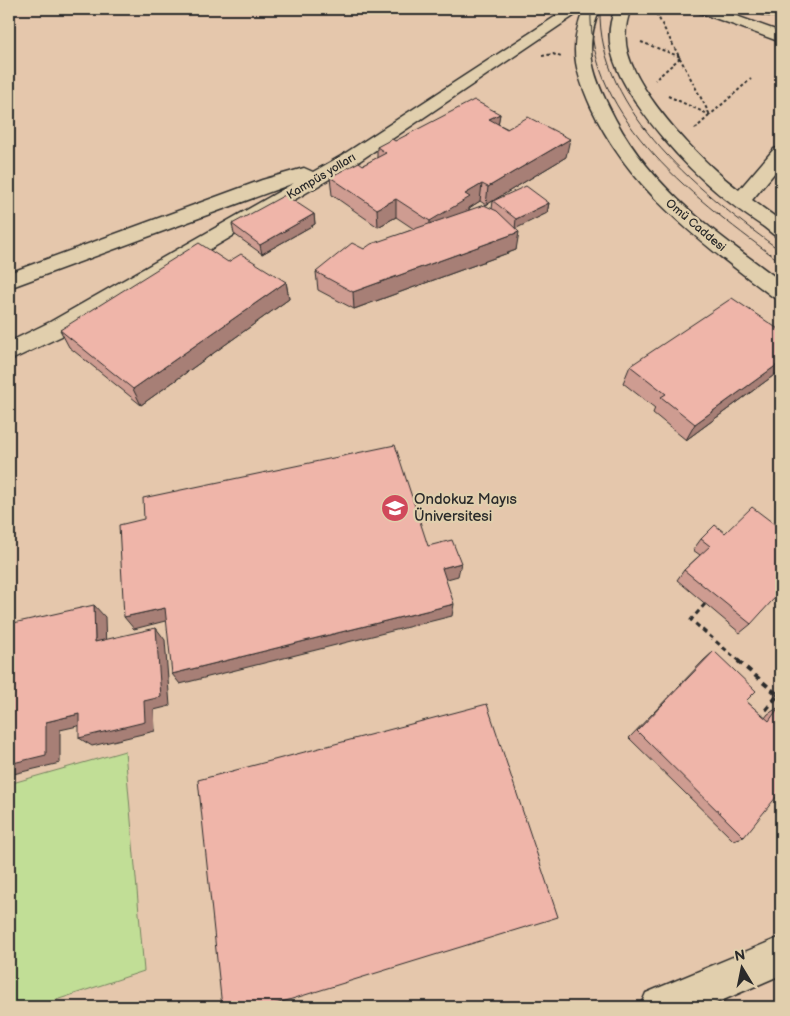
<svg xmlns="http://www.w3.org/2000/svg" width="790" height="1016" font-family="'Balsamiq Sans',sans-serif">
	<style>
		.built { fill: #e5c7ac }
		.green { fill: #c1de96; stroke: #768460 }
		.lines { fill: none; stroke-linecap: round; stroke-linejoin: round }
		.minor-casing { stroke: #2b2b2b; stroke-width: 3 }
		.path-far2 { stroke: #2b2b2b; stroke-width: 2; stroke-dasharray: 3 2.5; stroke-linecap: butt }
		.path-far1 { stroke: #2b2b2b; stroke-width: 3; stroke-dasharray: 5 4; stroke-linecap: butt }
		.path { stroke: #2b2b2b; stroke-width: 4; stroke-dasharray: 6 5; stroke-linecap: butt }
		.minor { fill: #e1cfad; fill-rule: evenodd }
		.tram { stroke: #2b2b2b; stroke-width: 1 }
		.wall { fill: #ce9c91; stroke: #2b2b2b }
		.shaded-wall { fill: #a77f76; stroke: #2b2b2b }
		.building { fill: #efb5a9; stroke: #2b2b2b }
		.labels { text-anchor: middle; stroke-width: 4.5; stroke-linejoin: round; paint-order: stroke }
		.far-street-label { font-size: 12px; fill: #2b2b2b; stroke: #e1cfad }
		.poi-label { font-size: 15px; fill: #2b2b2b; stroke: #e1cfad; text-anchor: start }
	</style>
	<rect width="100%" height="100%" fill="#e1cfad"/>
	<filter id="ink" filterUnits="userSpaceOnUse"><feTurbulence type="fractalNoise" baseFrequency=".02" numOctaves="2"/><feDisplacementMap in="SourceGraphic" scale="10" xChannelSelector="R" yChannelSelector="G"/><feConvolveMatrix kernelMatrix="1 2 1 2 8 2 1 2 1" color-interpolation-filters="sRGB"/></filter>
	<g filter="url(#ink)">
		<!-- built -->
		<path class="built" d="M9 9H781V1007H9Z"/>
		<!-- green -->
		<path class="green" d="M125 751 144 971 35 1007H9V784Z"/>
		<g class="lines">
			<!-- minor casing -->
			<g class="minor-casing">
				<path id="minor" d="M567 9H600C584 47 591 71 609 107 647 186 713 231 781 281V299L773 297C702 243 630 191 591 107 575 71 568 47 584 9L355 164 66 334 9 361V342L50 322 294 183 9 288V273L262 180 304 168 313 172 341 156Z
					M615 9H631C625 23 624 39 628 54 641 99 702 162 739 190L774 149 781 147V165L752 200 781 221V236L774 235 764 227C743 213 722 198 703 180 673 153 622 94 612 54 608 39 609 23 615 9Z
					M695 9H717L781 32V42L698 12Z
					M754 9H777L780 12 777 15C770 17 759 15 754 9Z
					M781 937V975L707 1007H640L646 993Z"/>
			</g>
			<!-- path-far2 -->
			<path class="path-far2" d="M654 9 710 115 694 130
				M641 42 681 57 655 80
				M542 56 553 54 561 57
				M668 96 710 115 751 79"/>
			<!-- path-far1 -->
			<path class="path-far1" d="M705 604 691 620 740 662"/>
			<!-- path -->
			<path class="path" d="M738 661 778 695 760 717
				M781 691 778 695 781 698"/>
			<!-- minor -->
			<use href="#minor" class="minor"/>
			<!-- tram -->
			<path class="tram" d="M591 9C586 120 701 203 781 262
				M600 9C597 113 705 196 781 251"/>
		</g>
		<!-- wall -->
		<path class="wall" d="M500 114 498 124 566 157 486 205 480 201 469 208V210L492 209 493 201 549 203 547 213 515 228 516 250 354 309 318 290 316 272 364 249 414 229 396 217 378 227 332 195 330 177 363 165 377 158V147L395 141Z
			M314 214 315 224 262 254 234 234 232 224Z
			M228 262 286 282 289 299 141 405 69 347 60 330Z
			M781 331V370L686 440 653 413 655 408 623 383 630 366Z
			M715 525 751 624 740 633 677 580 684 570 700 555 693 550 701 539Z
			M714 651 746 701 765 718 768 714 779 707 744 837 733 840 629 738 704 660Z"/>
		<!-- shaded-wall -->
		<path class="shaded-wall" d="M500 114 497 131 489 119Z
			M570 139 566 157 486 205 488 187Z
			M482 184 480 201 469 208V215L429 239 430 221 465 194Z
			M396 199V217L378 227 377 209Z
			M549 203 547 213 515 229 516 219Z
			M314 214 315 224 262 254 260 245Z
			M519 232 516 250 354 309 353 292Z
			M286 282 289 299 141 405 133 389Z
			M781 362V370L686 440 695 424Z
			M461 563 458 576 440 581 442 568Z
			M454 604 452 616 180 684 172 674Z
			M94 605 105 617 106 653 95 642Z
			M165 608 173 619 134 629 124 617Z
			M156 628 165 640 170 706 154 710 155 731 92 746 79 738 144 701Z
			M79 714 91 723 60 730V763L9 775V764L46 722Z"/>
		<!-- building -->
		<path class="building" d="M474 100 500 114 489 119 507 129 528 117 570 139 488 187 482 184 465 194 470 197 430 221 396 199 377 209 330 177 359 162 363 165 386 153 377 147 392 139 395 141Z
			M526 186 549 203 516 219 493 201Z
			M285 195 314 214 260 245 232 224Z
			M484 205 497 211 519 232 353 292 316 272 352 243 364 249 371 244Z
			M199 243 228 262 241 254 286 282 133 389 60 330Z
			M732 298 781 331V362L695 424 661 397 666 394 630 366Z
			M395 445 428 546 452 540 461 563 442 568 454 604 172 674 165 608 124 617 119 525 144 519 143 498Z
			M752 507 781 529V591L751 624 684 570 710 546 701 539 715 525 725 533Z
			M94 605 95 642 156 628 161 697 144 701 145 722 79 738V714L46 722V755L9 764V624Z
			M714 651 756 691 746 701 769 721 779 707 781 709V791L744 837 637 731Z
			M487 704 558 917 266 1007H222L198 780Z"/>
	</g>
	<!-- icons -->
	<defs>
		<g id="university-disc" transform="scale(1.4375)"><circle r="9.5" fill="#d1495b" stroke="#e1cfad"/><path d="M0-5L7-2L0 1L-7-2ZM-4 1L0 2.5L4 1V4Q0 6-4 4Z" fill="#fff"/></g>
	</defs>
	<g fill-rule="evenodd">
		<use href="#university-disc" x="395" y="508"/>
	</g>
	<g class="labels">
		<!-- far-street labels -->
		<g class="far-street-label">
			<text transform="translate(321 176) rotate(-31)" y="4">Kampüs yolları</text>
			<text transform="translate(696 225) rotate(40)" y="4">Omü Caddesi</text>
		</g>
		<!-- poi labels -->
		<g class="poi-label">
			<text x="414" y="504">Ondokuz Mayıs<tspan x="414" dy="17">Üniversitesi</tspan></text>
		</g>
	</g>
	<!-- margin -->
	<rect width="790" height="1016" fill="none" stroke="#e1cfad" stroke-width="30"/>
	<rect x="15" y="15" width="760" height="986" fill="none" stroke="#2b2b2b" stroke-width="2" filter="url(#ink)"/>
	<!-- north arrow -->
	<g transform="translate(742 968) rotate(350)" stroke="#e1cfad" stroke-width="4" paint-order="stroke">
	<path d="M0-4L9 19L0 12L-9 19Z" fill="#2b2b2b"/>
	<text y="-8" font-size="14" font-weight="bold" text-anchor="middle" fill="#2b2b2b">N</text>
	</g>
</svg>
